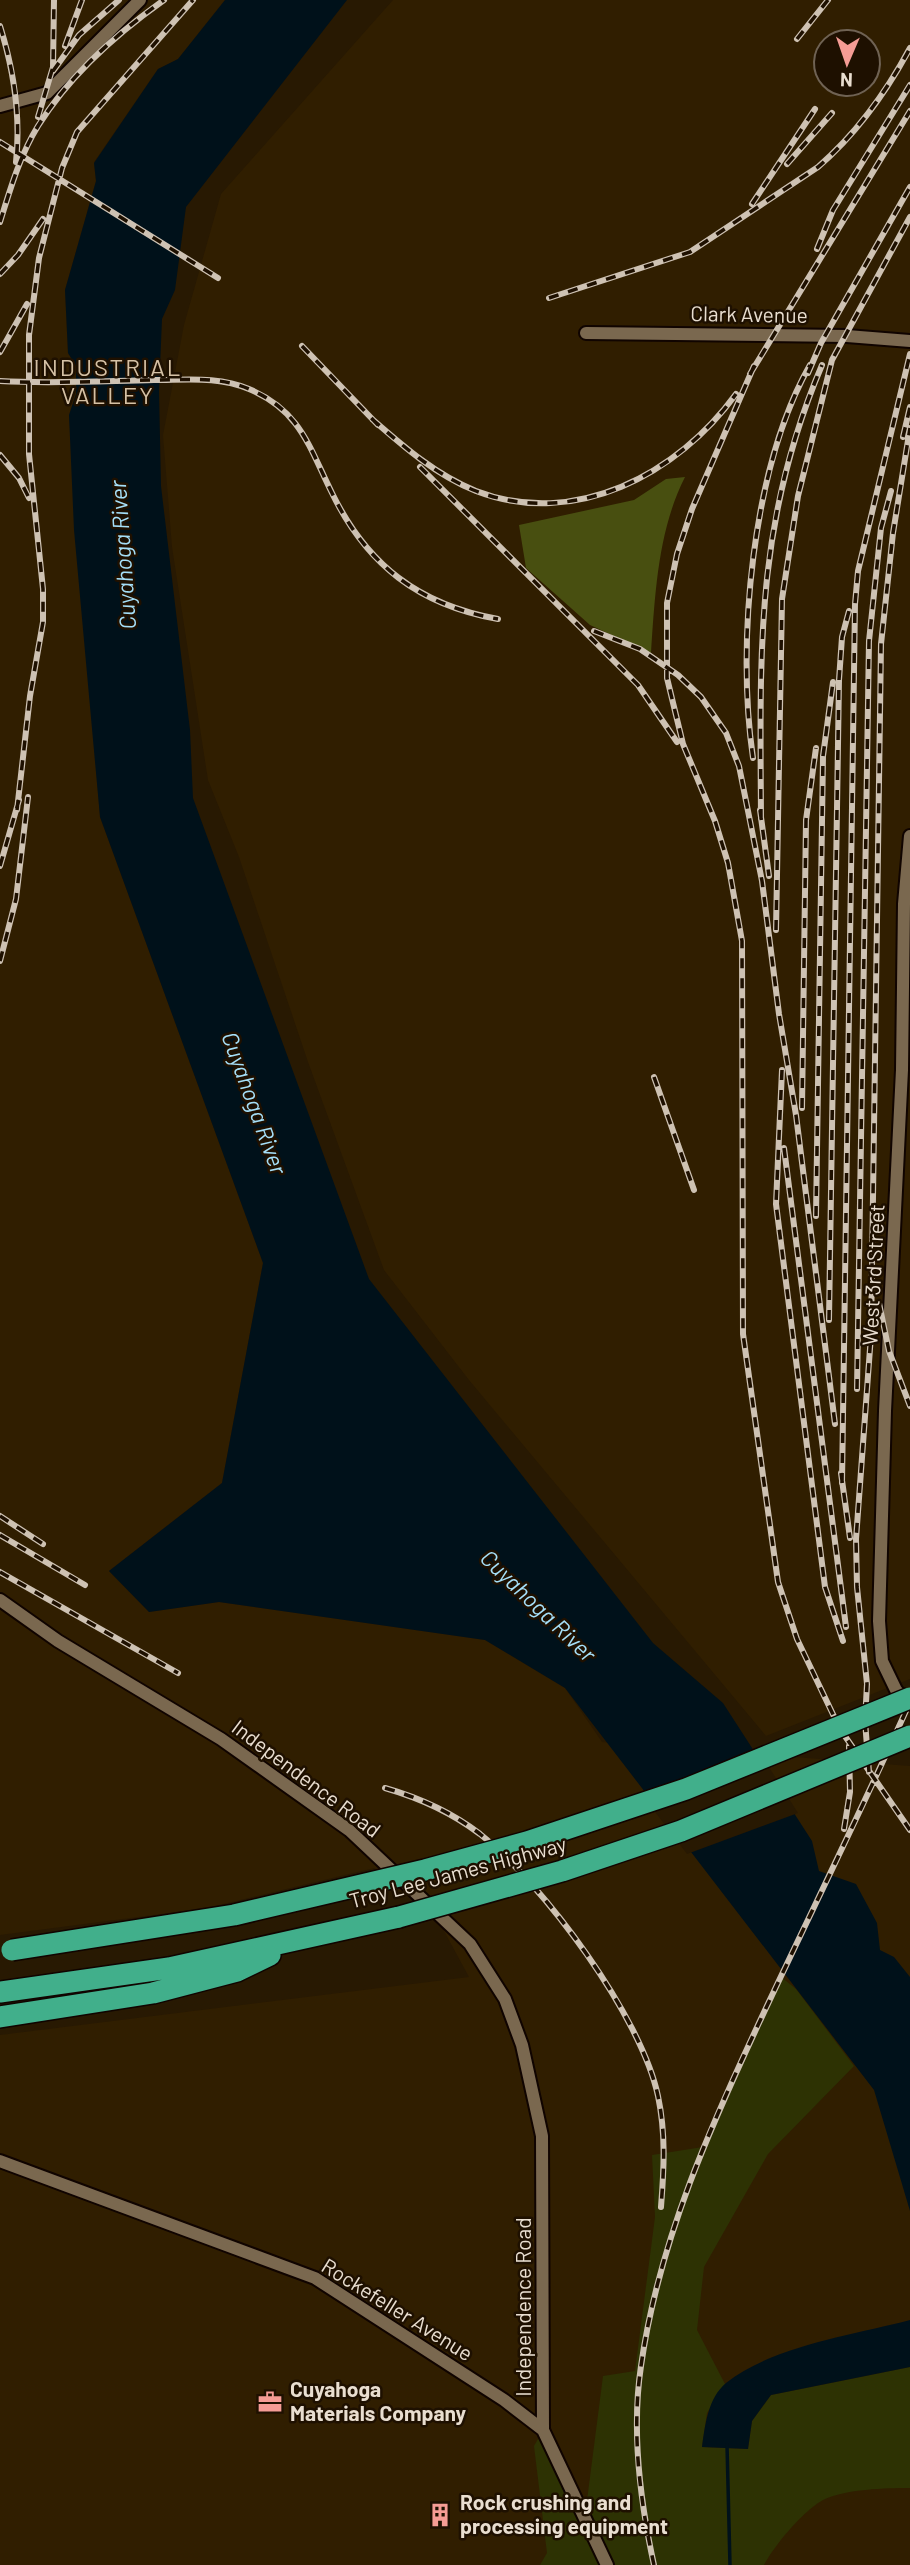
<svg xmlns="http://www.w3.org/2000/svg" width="910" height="2565" font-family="Barlow,sans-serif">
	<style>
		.built { fill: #301e00; fill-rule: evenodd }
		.green { fill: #2d3203 }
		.forest { fill: #484f10 }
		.water { fill: #00111a }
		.pier { fill: #281902 }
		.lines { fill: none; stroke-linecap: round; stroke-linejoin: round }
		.stream { stroke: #00111a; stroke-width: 3.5 }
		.minor-casing { stroke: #100400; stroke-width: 16 }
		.motorway-casing { stroke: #100400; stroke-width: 24 }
		.minor { stroke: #7a684f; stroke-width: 12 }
		.motorway { stroke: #41af8b; stroke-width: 21 }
		.rail-casing { stroke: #cec2b3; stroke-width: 6 }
		.rail { stroke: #1e1000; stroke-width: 3.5; stroke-dasharray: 10; stroke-linecap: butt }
		.motorway-bridge-casing { stroke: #100400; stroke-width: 24; stroke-linecap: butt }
		.motorway-bridge { stroke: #41af8b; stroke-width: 21 }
		.labels { text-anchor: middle; stroke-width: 5; stroke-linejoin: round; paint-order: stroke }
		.street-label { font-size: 21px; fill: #e9ded0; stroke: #1e1000 }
		.poi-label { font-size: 21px; font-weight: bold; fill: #e9ded0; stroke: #1e1000; text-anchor: start }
		.water-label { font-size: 23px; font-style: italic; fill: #a5dff8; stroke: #1e1000 }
		.quarter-label { font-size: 24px; letter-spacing: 2px; fill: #d5c1a5; stroke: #1e1000 }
	</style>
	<rect width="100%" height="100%" fill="#281902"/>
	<!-- built -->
	<path class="built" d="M0 0H225L178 59 158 69 94 162 96 181 65 290 68 353 76 365V394L69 415 100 817 263 1263 222 1483 109 1571 149 1612 219 1602 485 1640 565 1688 602 1742 910 1766V2565H0V2035L469 1977 438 1920 374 1868 207 1908 0 1935Z
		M393 0H910V1679L766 1736 469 1380 384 1270 308 1062 239 857 208 780 172 547 163 435 184 325 221 194ZM826 42H868V84H826Z"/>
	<!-- green -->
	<path class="green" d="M781 1977 796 1989 854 2066 768 2154 704 2267 697 2330 725 2384 707 2413 702 2447 748 2449 752 2421 771 2395 910 2367V2488C885 2488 846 2489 823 2500 804 2510 773 2547 764 2565H540L547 2553 534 2446 543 2430 585 2516 603 2376 635 2371 655 2217 652 2155 703 2147Z"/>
	<!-- forest -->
	<path class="forest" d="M685 477C658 530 655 594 651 653L590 625 526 568 519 525 634 500 666 479Z"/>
	<!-- water -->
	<path class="water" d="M225 0H347L186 207 175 290 162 319 159 391 161 486 190 730 193 798 369 1279 653 1643 723 1703 812 1841 819 1871 856 1884 877 1923 880 1950 894 1957 910 1977V2211L874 2090 565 1688 485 1640 219 1602 149 1612 109 1571 222 1483 263 1263 100 817 74 530 69 415 76 394V366L68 353 65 290 96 181 94 163 158 69 178 59Z
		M910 2320V2367L771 2395 752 2421 748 2449 702 2447C705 2425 708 2398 726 2383 772 2346 854 2335 910 2320Z"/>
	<!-- pier -->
	<path class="pier" d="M760 1753 798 1813 687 1854 643 1796Z"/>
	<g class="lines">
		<!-- stream -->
		<path class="stream" d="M727 2445 730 2565"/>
		<!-- minor casing -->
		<g class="minor-casing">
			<path id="minor" d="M0 106 47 93 140 0
				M586 333 847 336 910 341
				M0 1600 58 1641 221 1739 349 1830 470 1944 505 1999 522 2045 542 2136 543 2430
				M907 1704 896 1690 882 1661 879 1621 885 1411 902 1070 904 904 910 836
				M0 2161 315 2278 504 2400 543 2430 607 2565"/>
		</g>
		<!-- motorway casing -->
		<g class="motorway-casing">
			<path id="motorway" d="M0 1992 169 1968 399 1917
				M0 2017 153 1993 237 1971 270 1955"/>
		</g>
		<!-- minor -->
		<use href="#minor" class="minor"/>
		<!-- motorway -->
		<use href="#motorway" class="motorway"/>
		<!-- rail casing -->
		<g class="rail-casing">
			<path id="rail" d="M0 26C14 71 21 115 16 162
				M797 39 828 0
				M65 46 82 0
				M53 71 79 35 119 0
				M38 117 53 67 54 0
				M0 142 218 278
				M787 164 832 113
				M752 204 815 109
				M0 222C10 190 20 155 38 126 69 76 116 34 164 0
				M817 249 833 210 910 85
				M0 274 18 255 43 219
				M549 298 690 252 818 167C855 135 887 91 910 48
				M302 346 378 425
				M0 352 27 304
				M754 366 692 509 677 554 667 603V678L683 744 715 821 728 863 742 941 743 1334 778 1582 797 1639 840 1729 910 1830
				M808 373 821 343 910 187
				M750 374 910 111
				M0 381C51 384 103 381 154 380 186 380 219 376 249 389 301 411 309 447 332 493 367 565 419 605 498 619
				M372 419C404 447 436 475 476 491 575 529 678 474 736 394
				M903 437 910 407
				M0 455 19 478 29 498
				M420 467 638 685 677 742
				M594 631 640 649 678 675 701 697 726 733 739 766 762 881 779 1014 796 1115 835 1424
				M753 758C736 643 752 467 810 365
				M17 810 30 696 43 622V589L29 454V335L39 258 62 168 77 132 193 0
				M760 810 769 876
				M761 819C760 652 755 522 822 365
				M0 866 19 800
				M776 930 782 599 798 496 832 360 910 217
				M0 961 16 899 28 797
				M782 1070 776 1204 825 1587 843 1641
				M654 1077 694 1190
				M802 1108 806 820 816 748
				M784 1148 846 1627
				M816 1216 823 756 833 682
				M879 1303 889 1351 910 1406
				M829 1320 839 680 842 637 849 611
				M857 1389 869 641 881 528 891 491
				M841 1473 850 1538
				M842 1483 855 604 858 571 910 354
				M0 1516 43 1544
				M0 1535 85 1585
				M0 1572 178 1673
				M869 1772 865 1721 867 1684 857 1587 856 1539 871 1335 881 644 893 533 910 428
				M385 1788C420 1798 451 1812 480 1834 544 1885 641 2016 658 2096 666 2134 664 2169 661 2207
				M844 1829 850 1792 849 1746
				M654 2565C640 2501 631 2432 641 2366 659 2239 712 2123 766 2008 814 1906 864 1805 910 1702"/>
		</g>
		<!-- rail -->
		<use href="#rail" class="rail"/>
		<!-- motorway-bridge casing -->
		<g class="motorway-bridge-casing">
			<path id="motorway-bridge" d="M399 1917 562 1871 681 1831 910 1736
				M12 1950 234 1915 425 1870 527 1842 686 1789 910 1698"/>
		</g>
		<!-- motorway-bridge -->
		<use href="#motorway-bridge" class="motorway-bridge"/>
	</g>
	<!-- icons -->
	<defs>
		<g id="office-bare" transform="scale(1.89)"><path d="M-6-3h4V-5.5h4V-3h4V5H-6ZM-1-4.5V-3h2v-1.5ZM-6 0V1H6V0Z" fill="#f59c95" stroke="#1e1000" stroke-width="2.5" paint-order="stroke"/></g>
		<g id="building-bare" transform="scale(1.89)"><path d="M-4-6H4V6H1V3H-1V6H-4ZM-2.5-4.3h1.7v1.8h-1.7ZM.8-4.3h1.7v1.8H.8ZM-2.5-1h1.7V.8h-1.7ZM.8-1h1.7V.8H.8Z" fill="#f59c95" stroke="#1e1000" stroke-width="2.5" paint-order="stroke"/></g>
	</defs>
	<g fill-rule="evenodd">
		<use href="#office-bare" x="270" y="2402"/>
		<use href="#building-bare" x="440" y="2515"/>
	</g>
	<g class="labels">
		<!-- street labels -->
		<g class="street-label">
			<text transform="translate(749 315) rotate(1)" y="7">Clark Avenue</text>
			<text transform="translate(874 1275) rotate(-87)" y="7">West 3rd Street</text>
			<text transform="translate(306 1779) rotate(37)" y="7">Independence Road</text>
			<text transform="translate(458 1873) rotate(-15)" y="7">Troy Lee James Highway</text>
			<text transform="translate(524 2307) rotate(-90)" y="7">Independence Road</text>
			<text transform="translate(397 2310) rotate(32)" y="7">Rockefeller Avenue</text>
		</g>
		<!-- poi labels -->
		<g class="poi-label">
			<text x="290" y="2397">Cuyahoga<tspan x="290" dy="24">Materials Company</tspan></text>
			<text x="460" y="2510">Rock crushing and<tspan x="460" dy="24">processing equipment</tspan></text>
		</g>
		<!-- water labels -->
		<g class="water-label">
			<text transform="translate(123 555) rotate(-94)" y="8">Cuyahoga River</text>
			<text transform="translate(254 1103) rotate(70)" y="8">Cuyahoga River</text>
			<text transform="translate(538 1606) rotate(44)" y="8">Cuyahoga River</text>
		</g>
		<!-- quarter labels -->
		<g class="quarter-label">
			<text x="108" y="376">INDUSTRIAL<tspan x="108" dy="28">VALLEY</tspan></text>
		</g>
	</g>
	<!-- north arrow -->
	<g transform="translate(847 63) rotate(182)"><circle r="33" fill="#1e1000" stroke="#6f6253" stroke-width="2"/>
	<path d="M0-5L12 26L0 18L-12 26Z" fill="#f59c95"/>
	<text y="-10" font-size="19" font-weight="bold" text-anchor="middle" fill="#e9ded0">N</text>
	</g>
</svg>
